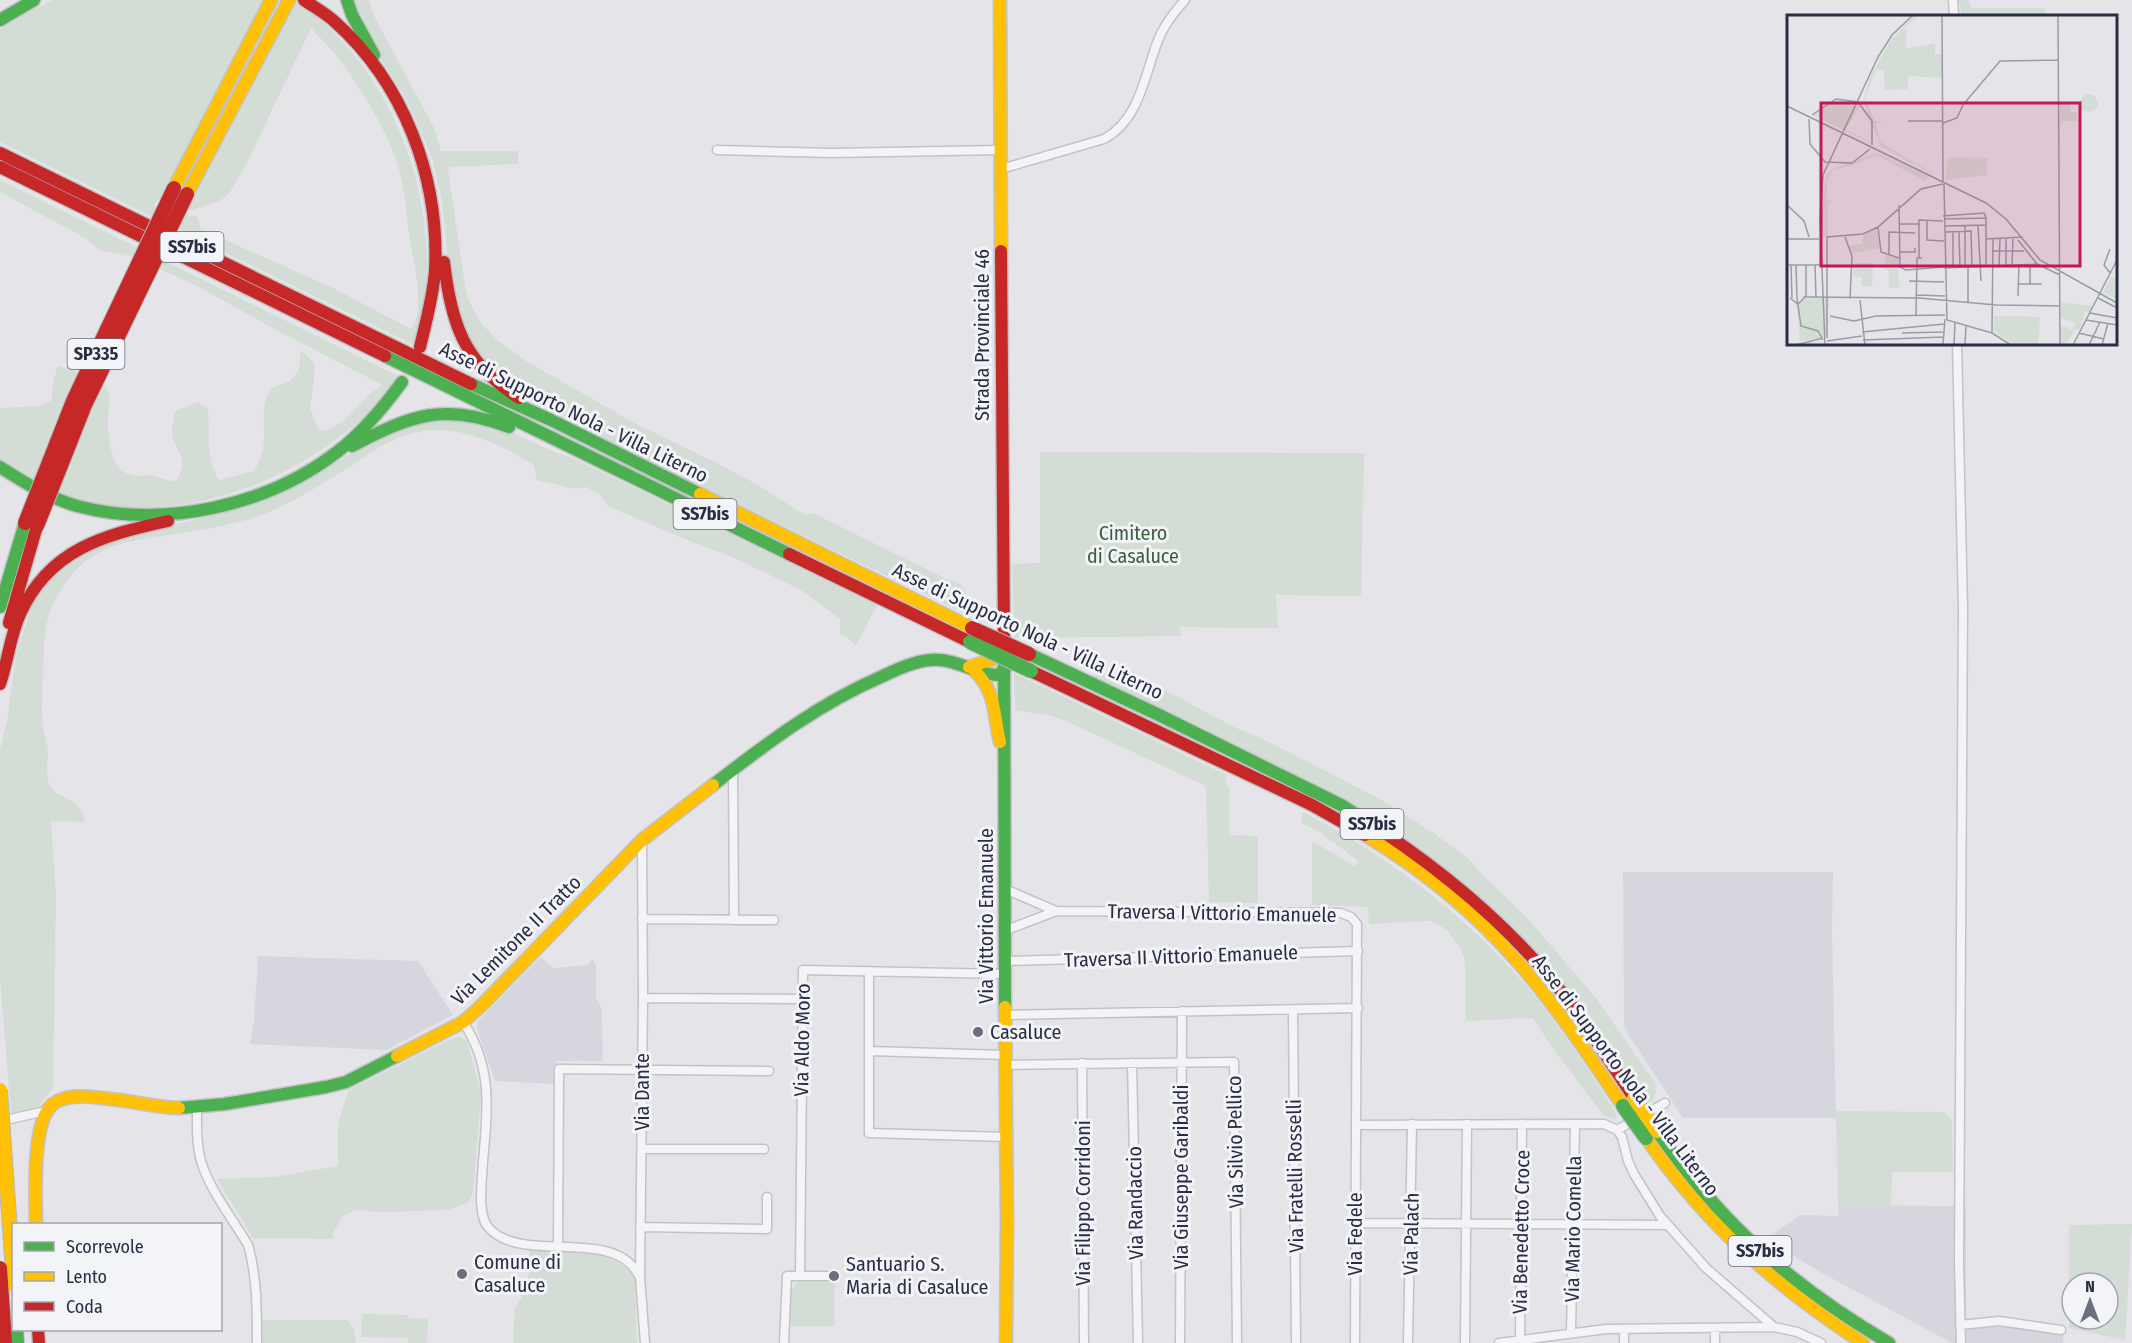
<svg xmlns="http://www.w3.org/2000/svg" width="2132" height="1343" font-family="'Fira Sans Condensed',sans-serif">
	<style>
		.built { fill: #d6d6de }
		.green { fill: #d3dcd5; fill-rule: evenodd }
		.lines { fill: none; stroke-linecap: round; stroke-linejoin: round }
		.street-casing { stroke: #c2c2c7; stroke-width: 11 }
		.fast-casing { stroke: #c2c2c7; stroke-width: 15 }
		.slow-casing { stroke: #c2c2c7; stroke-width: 15 }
		.jam-casing { stroke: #c2c2c7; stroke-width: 15 }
		.street { stroke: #f4f4f6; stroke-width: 8 }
		.fast { stroke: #4caf50; stroke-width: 12 }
		.slow { stroke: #ffc107; stroke-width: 12 }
		.jam { stroke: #c62828; stroke-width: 12 }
		.fast-bridge-casing { stroke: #b7b8be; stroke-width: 16; stroke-linecap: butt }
		.slow-bridge-casing { stroke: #b7b8be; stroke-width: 16; stroke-linecap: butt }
		.jam-bridge-casing { stroke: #b7b8be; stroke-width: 16; stroke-linecap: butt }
		.fast-bridge { stroke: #4caf50; stroke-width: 14 }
		.slow-bridge { stroke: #ffc107; stroke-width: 14 }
		.jam-bridge { stroke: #c62828; stroke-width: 14 }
		.poi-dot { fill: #6c6d7d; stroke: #f3f4f8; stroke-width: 2 }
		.labels { text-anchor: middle; stroke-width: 6; stroke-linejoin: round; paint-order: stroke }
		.shield { fill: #f3f4f8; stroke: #676979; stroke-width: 1.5 }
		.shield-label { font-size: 18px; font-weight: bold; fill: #2b2d43 }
		.street-label { font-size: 20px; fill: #2b2d43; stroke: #f3f4f8 }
		.park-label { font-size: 20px; fill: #395f3d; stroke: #f3f4f8 }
		.poi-label { font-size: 20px; fill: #2b2d43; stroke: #f3f4f8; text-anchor: start }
		.inset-road { fill: none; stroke: #9b9ba7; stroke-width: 1.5 }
		.view { fill: #c2185b; fill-opacity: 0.15; stroke: #c2185b; stroke-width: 3 }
		.inset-edge { fill: none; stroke: #2b2d43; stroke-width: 3 }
	</style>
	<rect width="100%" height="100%" fill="#e5e5e9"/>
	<!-- built -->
	<path class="built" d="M1623 872H1833L1832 930 1836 1118H1683L1628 1034 1624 1025Z
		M258 956 418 961 453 1015 386 1050 250 1044 254 1020Z
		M541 957 553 968 587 965 592 959 596 965V998L602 1009 603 1061H556V1084L495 1081 477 1029V1022Z
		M1838 1205 1966 1206V1319L1997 1317 2065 1327 2063 1343H1952L1820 1272 1789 1253 1770 1236 1800 1215 1839 1216Z"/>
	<!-- green -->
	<path class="green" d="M53 0C115 0 177 0 239 0 249 0 287 0 294 0 305 4 336 35 345 44 404 111 433 203 426 292 425 310 418 328 414 345L0 142V29L28 12ZM311 28C320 38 331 48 339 59 362 90 385 127 397 163 406 189 406 215 410 241 414 264 425 305 413 327L409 328 333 288 205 231 200 228 197 216 176 214 154 206 158 199 178 208 193 210 221 200 230 192 247 163Z
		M351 0H369L373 14 434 128 441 151H518V164L450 167 448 170 466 292 473 310 482 324 496 339 526 361 636 424 717 463 756 484 805 515 813 513 944 578 961 584 967 596 965 614 616 445 510 386 473 349 450 283 442 202 433 160 407 100 372 45Z
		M1957 0H1969L1971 8H2045V16H1961V8Z
		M0 180 398 376C387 390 376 406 363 418 286 487 165 531 64 495 43 488 20 471 0 460V408L37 406 51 401 54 378 58 366C75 369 91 380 107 388 112 402 107 410 108 424 109 441 110 470 131 475 138 477 147 474 154 476 162 478 167 481 176 481 190 456 177 457 172 435 171 428 174 419 175 411L198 402 208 408C210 434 205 457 219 480L254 471C274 439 255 418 270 389 296 377 298 382 301 351L314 362 315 373 310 409 319 431C350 428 358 397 383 385L278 331 195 285 126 254 101 251 85 238 0 192Z
		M461 418 509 431 554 452 575 459 877 605 856 646 845 636 840 635V619L801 590 730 556 690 541 608 506 600 495 587 487 576 489 537 480 534 465C501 445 465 426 424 431 395 435 375 450 351 466 323 483 295 502 264 514 234 525 201 530 171 535 147 538 122 541 100 552 77 564 61 585 51 609 43 629 44 650 43 672 43 690 41 708 43 726 44 735 48 744 48 753 48 763 45 775 49 784 56 800 80 795 85 822L51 821 56 894 53 1087 38 1108 11 1114 0 979V750L7 721 16 655 33 602 48 579 88 546 222 513 297 484 402 425Z
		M1040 452 1364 453 1361 596 1276 595 1278 628 1180 627 1181 636 1014 638 1012 564 1040 563Z
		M1113 671 1129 674 1163 689 1234 727 1267 741 1380 799 1435 834 1470 860 1478 870 1530 921 1596 998 1655 1083C1657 1093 1655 1098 1648 1104L1574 997 1511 925 1092 676Z
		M1014 673 1227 775 1225 784 1229 786V835L1258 836V903L1209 902 1206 786 1066 721 1051 716 1015 710Z
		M1303 812C1386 855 1460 911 1522 981 1557 1021 1586 1066 1615 1111L1617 1119 1604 1116 1556 1053 1533 1018 1466 1021 1465 959 1460 948 1447 930 1432 921 1369 924 1368 907 1312 905V841L1354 866 1358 863V861L1320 832 1301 823Z
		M460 1036 467 1042 481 1093 473 1192 470 1200 467 1203 448 1210 383 1212 354 1210 342 1217 333 1233V1239L253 1238 217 1179 274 1177 338 1166V1124L348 1091 446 1041Z
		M1836 1111 1943 1112 1952 1120 1953 1172H1892L1891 1205H1838Z
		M2132 1224 2125 1340 2069 1328V1225ZM2072 1283H2108V1319H2072Z
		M529 1250C563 1252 615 1246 635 1279L637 1343H513L515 1307 524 1294 529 1274Z
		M801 1281 835 1282 834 1326H790C790 1312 785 1286 801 1281Z
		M362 1314 408 1315V1323L409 1318 428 1319 427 1343H408V1338L361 1337Z
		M261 1320H347L354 1328 356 1343H261Z"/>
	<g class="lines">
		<!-- street casing -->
		<g class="street-casing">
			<path id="street" d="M1953 0 1954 16
				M717 150 831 153 1001 150
				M1001 169 1104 139C1139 120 1144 78 1157 43 1163 26 1173 13 1185 0
				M1957 344 1963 608 1959 1263 1961 1343
				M733 769 734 920
				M642 840 643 998 640 1277 645 1343
				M1005 889 1056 911
				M642 919 774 920
				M1004 931 1056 911 1341 913 1351 917 1357 924 1355 1343
				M1004 961 1358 951
				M869 971V1133L1007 1137
				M643 998 802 999
				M1293 1010 1296 1343
				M1005 1015 1358 1008
				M463 1022C502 1080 481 1136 481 1201 482 1210 482 1220 488 1227 521 1266 615 1225 639 1276
				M870 1051 1005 1055
				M1082 1063 1084 1343
				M1132 1063 1138 1343
				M1006 1065 1234 1062 1237 1343
				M197 1108C197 1126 196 1146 202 1164 210 1190 234 1221 248 1245 257 1276 257 1310 257 1343
				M10 1119 46 1111
				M1356 1125 1604 1124 1617 1130 1665 1103
				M1617 1130 1622 1137 1628 1161 1634 1174 1660 1216 1706 1268 1774 1327
				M642 1149H764
				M1355 1223 1668 1225
				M640 1227 767 1229V1197
				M558 1247 559 1069 769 1071
				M800 1276 803 970 1005 974
				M1960 1325 1999 1321 2061 1330
				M1715 1328V1343
				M1571 1333 1575 1124
				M1520 1339 1522 1124
				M784 1343 787 1276H827
				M1180 1343 1182 1011
				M1408 1343 1412 1124
				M1465 1343 1467 1124
				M1499 1343 1606 1329 1774 1327 1797 1332 1821 1343
				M1624 1343V1329"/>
		</g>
		<!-- fast casing -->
		<g class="fast-casing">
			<path id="fast" d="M347 0 352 15 374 55
				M0 20 34 0
				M385 356 789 554
				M471 384 551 420 700 494
				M352 446C411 415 444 402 509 427
				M0 467C25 483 49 498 77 506 163 529 267 506 337 452 362 433 383 408 402 382
				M0 607 25 523
				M1004 636 1005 1007
				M1029 654 1159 715 1343 806 1357 815
				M713 785C767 743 820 703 883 676 898 669 915 661 931 660 957 658 976 675 998 675L1005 669
				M179 1108 225 1104 326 1087 346 1082 397 1056
				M1657 1131C1721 1224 1792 1286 1889 1343"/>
		</g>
		<!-- slow casing -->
		<g class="slow-casing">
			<path id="slow" d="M1000 0 1001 251
				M174 188 271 0
				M187 194 289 0
				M700 494 972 628
				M969 667 993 659 1000 648
				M975 671C997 694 993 713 1000 742
				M1365 835C1422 869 1475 913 1518 962 1557 1007 1590 1057 1623 1106
				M1005 1007 1007 1220 1006 1343
				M397 1056 463 1022 481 1006 642 840 713 785
				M1646 1138C1706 1224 1775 1286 1863 1343
				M36 1224C36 1197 31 1121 53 1104 66 1094 87 1096 102 1098 128 1100 153 1107 179 1108"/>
		</g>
		<!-- jam casing -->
		<g class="jam-casing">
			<path id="jam" d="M304 0C314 7 325 13 334 21 404 83 440 178 435 271 433 297 426 322 420 347
				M0 153 471 384
				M0 167 385 356
				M1001 251 1004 636
				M444 262C451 324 464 363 519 398
				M789 554 970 642
				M9 623 37 526
				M1031 671 1312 805 1365 835
				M0 684C8 661 10 636 20 614 49 549 104 535 168 521
				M1357 815C1438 866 1512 926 1570 1003 1592 1034 1613 1066 1634 1098
				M38 1330 39 1343"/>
		</g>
		<!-- street -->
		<use href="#street" class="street"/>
		<!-- fast -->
		<use href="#fast" class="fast"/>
		<!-- slow -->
		<use href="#slow" class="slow"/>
		<!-- jam -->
		<use href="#jam" class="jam"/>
		<!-- fast-bridge casing -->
		<g class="fast-bridge-casing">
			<path id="fast-bridge" d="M970 642 1031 671
				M1623 1106 1646 1138
				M16 1330 17 1343"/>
		</g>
		<!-- slow-bridge casing -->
		<g class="slow-bridge-casing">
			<path id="slow-bridge" d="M0 1090 14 1285
				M1634 1098 1657 1131"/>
		</g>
		<!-- jam-bridge casing -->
		<g class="jam-bridge-casing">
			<path id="jam-bridge" d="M25 523 73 401 174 188
				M37 526 85 405 187 194
				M972 628 1029 654
				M0 1268 5 1343"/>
		</g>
		<!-- fast-bridge -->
		<use href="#fast-bridge" class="fast-bridge"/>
		<!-- slow-bridge -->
		<use href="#slow-bridge" class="slow-bridge"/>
		<!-- jam-bridge -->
		<use href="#jam-bridge" class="jam-bridge"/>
	</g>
	<!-- markers -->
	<g class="poi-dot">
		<circle cx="978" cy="1032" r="6"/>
		<circle cx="462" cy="1274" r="6"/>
		<circle cx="834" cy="1276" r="6"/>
	</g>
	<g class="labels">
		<!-- shield labels -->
		<g class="shield">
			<rect x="160.5" y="232" width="63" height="30" rx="4.5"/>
			<rect x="67.5" y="339" width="57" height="30" rx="4.5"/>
			<rect x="673.5" y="499" width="63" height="30" rx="4.5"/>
			<rect x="1340.5" y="809" width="63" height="30" rx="4.5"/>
			<rect x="1728.5" y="1236" width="63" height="30" rx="4.5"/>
		</g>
		<g class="shield-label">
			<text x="192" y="253">SS7bis</text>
			<text x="96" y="360">SP335</text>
			<text x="705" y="520">SS7bis</text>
			<text x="1372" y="830">SS7bis</text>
			<text x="1760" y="1257">SS7bis</text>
		</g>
		<!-- street labels -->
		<g class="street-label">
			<text transform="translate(982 335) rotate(-90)" y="7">Strada Provinciale 46</text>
			<text transform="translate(574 412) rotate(26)" y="7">Asse di Supporto Nola - Villa Literno</text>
			<text transform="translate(1028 631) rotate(25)" y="7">Asse di Supporto Nola - Villa Literno</text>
			<text transform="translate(1222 913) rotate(1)" y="7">Traversa I Vittorio Emanuele</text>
			<text transform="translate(986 916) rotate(-90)" y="7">Via Vittorio Emanuele</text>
			<text transform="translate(516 940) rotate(-45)" y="7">Via Lemitone II Tratto</text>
			<text transform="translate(1181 956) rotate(-2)" y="7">Traversa II Vittorio Emanuele</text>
			<text transform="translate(802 1040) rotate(-89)" y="7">Via Aldo Moro</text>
			<text transform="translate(1626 1075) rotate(53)" y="7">Asse di Supporto Nola - Villa Literno</text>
			<text transform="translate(642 1092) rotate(-90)" y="7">Via Dante</text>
			<text transform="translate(1235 1142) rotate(-91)" y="7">Via Silvio Pellico</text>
			<text transform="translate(1295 1176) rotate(-91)" y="7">Via Fratelli Rosselli</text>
			<text transform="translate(1181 1177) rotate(-90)" y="7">Via Giuseppe Garibaldi</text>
			<text transform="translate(1083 1203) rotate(-90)" y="7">Via Filippo Corridoni</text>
			<text transform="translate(1135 1203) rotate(-91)" y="7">Via Randaccio</text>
			<text transform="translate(1573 1229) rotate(-89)" y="7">Via Mario Comella</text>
			<text transform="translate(1521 1232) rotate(-89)" y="7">Via Benedetto Croce</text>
			<text transform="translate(1355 1234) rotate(-90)" y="7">Via Fedele</text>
			<text transform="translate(1411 1234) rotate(-89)" y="7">Via Palach</text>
		</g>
		<!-- park labels -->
		<g class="park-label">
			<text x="1133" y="540">Cimitero<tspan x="1133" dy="23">di Casaluce</tspan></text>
		</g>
		<!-- poi labels -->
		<g class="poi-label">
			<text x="990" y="1039">Casaluce</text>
			<text x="474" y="1269">Comune di<tspan x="474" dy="23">Casaluce</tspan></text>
			<text x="846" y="1271">Santuario S.<tspan x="846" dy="23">Maria di Casaluce</tspan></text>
		</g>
	</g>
	<!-- overview -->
	<g transform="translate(1787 15)">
		<rect width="330" height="330" fill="#e5e5e9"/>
		<path d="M128 0H133L115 14 120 15 119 33 148 29V39H155V63L121 61V74L98 75 97 55 89 54 78 84 88 106H97L89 108 93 127 152 162 94 132 76 86 82 65 103 26ZM293 88a9 9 0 1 1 18 0a9 9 0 1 1-18 0ZM54 84 66 86 78 95 85 110V129L25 100 38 89ZM73 91 83 107 84 127 59 115ZM273 86 283 89V97H290V106H275L273 111ZM90 138 141 161 138 166 89 140 66 150 46 155 40 165V183L45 187 41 188V220L36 223 34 197 39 161 45 154ZM161 142 200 143V160L158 165ZM90 213 92 233 65 238 61 231 75 229 77 220ZM99 239 111 242 112 273H102V255L97 254ZM66 248H86L85 272 75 271V262L66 261ZM324 262 330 265V284L316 277ZM42 283 40 321 13 327 10 293 6 285H0H6L12 288 16 284ZM274 287 306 291 302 298 298 296 292 316 289 313 279 330H274V311L285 315 289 308 274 303ZM207 301 253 302 251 330H228L207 316Z" fill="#d3dcd5" fill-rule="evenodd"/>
		<path class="inset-road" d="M155 0 156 168M271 0 273 330M0 91 199 188 219 204 253 245 330 288M25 100 49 84 71 87 85 106V130M22 104 23 129 38 147 65 148 83 134M121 106H156M156 108 170 103 176 90 213 46 271 45M157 169 160 305 205 318 224 330M0 190 17 206 22 222M112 190 113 252 119 255 157 252M156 201 197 198 199 203M158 204 199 203M140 205V225L157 226M113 209H132M191 210 194 266M158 211 199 210M91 212 94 237 112 243M158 217 184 216 185 252M166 217V253M172 217 173 253M58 222 65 241 63 284M0 224H32M199 224 236 222M231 225 250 249M323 234 317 250 323 258M205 236H237M112 237H128V233M102 239V217L128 218M132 243V205L156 206M225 249 226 224M243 249V269M0 250H35M4 250 5 283M9 250 10 283M19 250V282M28 250 29 282M219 250V224M212 251 213 224M199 252V203M157 253 250 249 273 260M178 253V210M122 266 157 267M231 269H255M129 280 158 281M231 281 232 249M16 282 132 283 209 290 273 291M3 283 11 289 18 282M10 283 14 311 31 316 36 325M311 283 330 293M73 285 78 330M181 288V252M303 298 330 303M129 300 130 243H135M43 301 67 306 89 301 158 300M299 305 330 310M75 317 157 309M115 318 156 317M205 318 206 224M292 318 317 324M40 323V222L76 219 91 212 134 174 156 169M76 325 156 322M40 326 75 321M9 330 36 323M38 330 33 203 36 160 91 42 105 20 126 0M156 330 158 304M167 330 168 307M178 330 179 310M286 330 330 245M302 330 313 307M315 330 321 308"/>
		<path class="view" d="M34 88H293V251H34Z"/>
		<rect width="330" height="330" class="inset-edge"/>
	</g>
	<!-- legend -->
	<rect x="12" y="1223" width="210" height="108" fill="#f3f4f8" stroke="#a3a4b0" stroke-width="1.5"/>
	<rect x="24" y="1242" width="30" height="9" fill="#4caf50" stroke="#a3a4b0" stroke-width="1.5"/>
	<text x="66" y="1253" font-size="18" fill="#2b2d43">Scorrevole</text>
	<rect x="24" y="1272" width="30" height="9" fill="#ffc107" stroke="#a3a4b0" stroke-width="1.5"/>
	<text x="66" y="1283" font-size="18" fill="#2b2d43">Lento</text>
	<rect x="24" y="1302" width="30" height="9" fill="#c62828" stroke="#a3a4b0" stroke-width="1.5"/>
	<text x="66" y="1313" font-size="18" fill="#2b2d43">Coda</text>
	<!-- north arrow -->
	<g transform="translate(2090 1301)"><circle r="28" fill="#f3f4f8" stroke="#a3a4b0" stroke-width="1.5"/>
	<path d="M0-4.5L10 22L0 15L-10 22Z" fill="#6c6d7d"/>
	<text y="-9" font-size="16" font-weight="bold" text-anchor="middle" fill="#2b2d43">N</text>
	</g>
</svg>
